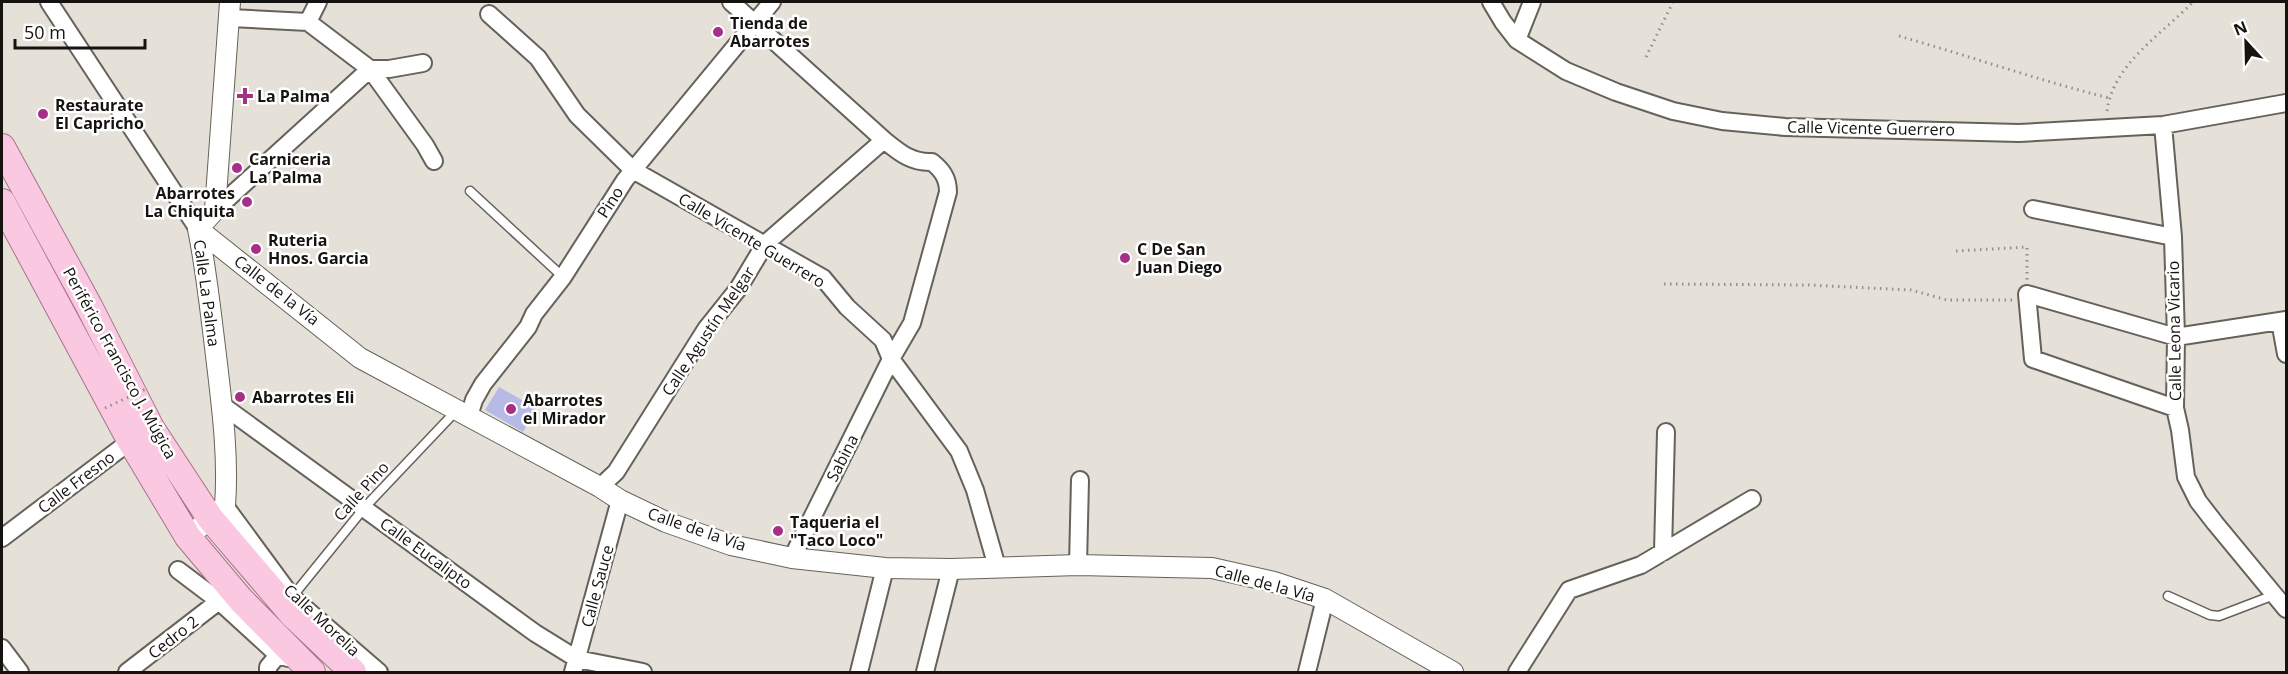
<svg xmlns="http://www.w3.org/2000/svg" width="2288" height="674" font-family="'Open Sans',sans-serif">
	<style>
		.building { fill: #b7b9e6 }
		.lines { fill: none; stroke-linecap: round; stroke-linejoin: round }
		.service-casing { stroke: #66625a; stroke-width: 11 }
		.minor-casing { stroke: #66625a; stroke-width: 20 }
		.tertiary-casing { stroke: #66625a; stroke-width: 22 }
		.primary-casing { stroke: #a8728b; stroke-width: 28 }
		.path { stroke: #93908a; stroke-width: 3; stroke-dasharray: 1.5 4.5; stroke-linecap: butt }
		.service { stroke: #fff; stroke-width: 8 }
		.minor { stroke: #fff; stroke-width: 16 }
		.tertiary { stroke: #fff; stroke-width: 20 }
		.primary { stroke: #fac9e1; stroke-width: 26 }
		.path-bridge { stroke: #93908a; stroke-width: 3; stroke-dasharray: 1.5 4.5; stroke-linecap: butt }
		.poi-dot { fill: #a63088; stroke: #fff; stroke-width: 2 }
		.labels { text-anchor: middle; stroke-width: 5; stroke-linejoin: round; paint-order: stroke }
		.poi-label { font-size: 16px; font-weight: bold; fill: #141310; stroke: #fff; text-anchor: start }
		.street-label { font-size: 16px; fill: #141310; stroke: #fff }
	</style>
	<rect width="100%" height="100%" fill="#e5e1d8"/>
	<!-- building -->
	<path class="building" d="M499 387 536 408 523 432 485 410Z"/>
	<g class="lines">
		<!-- service casing -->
		<g class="service-casing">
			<path id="service" d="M470 191 563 277
				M2168 596 2210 615 2219 616 2274 595
				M292 597 365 507 456 411"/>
		</g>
		<!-- minor casing -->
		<g class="minor-casing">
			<path id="minor" d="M49 2 198 229
				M731 2 884 140C899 152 911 163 932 162 942 170 948 178 948 192L912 323 891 359 792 558
				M1491 2 1503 22 1517 40 1566 71 1616 92 1673 111 1722 121 1785 127 2019 133 2163 125 2286 103
				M489 14 538 58 577 115 633 170 823 278 847 307 883 340 891 359 959 451 975 490 997 567
				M230 18 308 22 370 69 425 145 434 161
				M308 22 318 2
				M1517 40 1532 2
				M2163 125 2173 237 2176 337 2175 408 2180 430 2186 477 2198 501 2215 523 2286 609
				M2033 209 2173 237
				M215 210 370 69H389L423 63
				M2280 321 2286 354
				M222 405 535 633 577 659 643 672
				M2175 408 2033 359 2027 294 2176 337 2286 320
				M469 416 474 400 483 384 528 327 534 314 563 277 625 180 772 2
				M600 487 616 472 706 329 738 289 765 244 884 140
				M225 506 292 597 379 672
				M2 538 137 436
				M1663 552 1666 432
				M1078 565 1080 480
				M178 570 219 601
				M2 648 20 672
				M127 672 219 601 278 655
				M268 672V667L278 655 288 658
				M573 672 620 500
				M859 672 885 568
				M925 672 951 569
				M1307 672 1325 599
				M1517 672 1569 590 1641 565 1752 499"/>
		</g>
		<!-- tertiary casing -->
		<g class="tertiary-casing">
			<path id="tertiary" d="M198 229 360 358 600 487 620 500 666 522 731 545 792 558 885 568 951 569 1078 565 1212 568 1274 582 1325 599 1453 672
				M198 229 215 210 230 2
				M188 537 225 506C229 453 221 399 215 347 210 307 206 268 198 229"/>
		</g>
		<!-- primary casing -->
		<g class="primary-casing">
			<path id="primary" d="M2 147 89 306 151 428 210 518 292 614 353 672
				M2 202 130 440 188 537 241 600 312 672"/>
		</g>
		<!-- path -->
		<path class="path" d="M1899 36C1969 56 2038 80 2109 98
			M1646 57 1673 2
			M2107 111C2113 64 2162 34 2193 2
			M1956 251 2027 247V280
			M1664 284 1808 285 1911 290 1947 300H2012"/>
		<!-- service -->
		<use href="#service" class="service"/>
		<!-- minor -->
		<use href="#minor" class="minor"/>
		<!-- tertiary -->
		<use href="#tertiary" class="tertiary"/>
		<!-- primary -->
		<use href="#primary" class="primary"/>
		<!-- path-bridge -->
		<path class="path-bridge" d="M105 408 148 388"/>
	</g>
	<!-- markers -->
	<g class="poi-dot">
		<circle cx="718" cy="32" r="6"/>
		<path d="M242 87h6v6h6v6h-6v6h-6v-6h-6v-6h6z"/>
		<circle cx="43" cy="114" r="6"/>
		<circle cx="237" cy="168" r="6"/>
		<circle cx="247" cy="202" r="6"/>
		<circle cx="256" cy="249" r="6"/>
		<circle cx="1125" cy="258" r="6"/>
		<circle cx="240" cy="397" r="6"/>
		<circle cx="511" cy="409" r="6"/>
		<circle cx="778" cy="531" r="6"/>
	</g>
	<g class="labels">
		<!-- poi labels -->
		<g class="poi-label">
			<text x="730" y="29">Tienda de<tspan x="730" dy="18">Abarrotes</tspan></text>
			<text x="257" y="102">La Palma</text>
			<text x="55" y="111">Restaurate<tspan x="55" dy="18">El Capricho</tspan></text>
			<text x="249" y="165">Carniceria<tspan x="249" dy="18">La Palma</tspan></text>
			<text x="235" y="199" text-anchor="end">Abarrotes<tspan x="235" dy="18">La Chiquita</tspan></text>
			<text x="268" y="246">Ruteria<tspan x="268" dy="18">Hnos. Garcia</tspan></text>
			<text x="1137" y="255">C De San<tspan x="1137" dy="18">Juan Diego</tspan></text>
			<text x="252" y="403">Abarrotes Eli</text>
			<text x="523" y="406">Abarrotes<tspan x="523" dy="18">el Mirador</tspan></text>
			<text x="790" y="528">Taqueria el<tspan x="790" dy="18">"Taco Loco"</tspan></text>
		</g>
		<!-- street labels -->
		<g class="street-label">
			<text transform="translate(1871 128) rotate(1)" y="6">Calle Vicente Guerrero</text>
			<text transform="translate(610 202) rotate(-57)" y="6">Pino</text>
			<text transform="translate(752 240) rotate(31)" y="6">Calle Vicente Guerrero</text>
			<text transform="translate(277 290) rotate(38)" y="6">Calle de la Vía</text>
			<text transform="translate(207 293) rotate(82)" y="6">Calle La Palma</text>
			<text transform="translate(708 331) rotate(-56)" y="6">Calle Agustín Melgar</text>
			<text transform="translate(2174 331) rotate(-91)" y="6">Calle Leona Vicario</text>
			<text transform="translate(120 363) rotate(61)" y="6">Periférico Francisco J. Múgica</text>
			<text transform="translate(842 458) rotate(-63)" y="6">Sabina</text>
			<text transform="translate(76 482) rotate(-37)" y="6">Calle Fresno</text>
			<text transform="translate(361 491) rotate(-48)" y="6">Calle Pino</text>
			<text transform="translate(697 529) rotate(19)" y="6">Calle de la Vía</text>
			<text transform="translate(426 553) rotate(36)" y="6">Calle Eucalipto</text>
			<text transform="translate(1265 583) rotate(15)" y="6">Calle de la Vía</text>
			<text transform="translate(597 586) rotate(-75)" y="6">Calle Sauce</text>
			<text transform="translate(322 620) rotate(43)" y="6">Calle Morelia</text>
			<text transform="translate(173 637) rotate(-38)" y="6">Cedro 2</text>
		</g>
	</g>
	<!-- border -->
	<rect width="2288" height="674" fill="none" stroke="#141310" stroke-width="6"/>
	<!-- north arrow -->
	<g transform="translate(2246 42) rotate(338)" stroke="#ffffff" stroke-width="4.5" paint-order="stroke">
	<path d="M0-4.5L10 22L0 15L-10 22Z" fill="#141310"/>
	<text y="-9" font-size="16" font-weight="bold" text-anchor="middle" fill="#141310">N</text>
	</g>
	<!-- scale -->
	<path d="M15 39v9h130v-9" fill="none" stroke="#141310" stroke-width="3"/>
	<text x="24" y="39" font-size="18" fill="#141310" stroke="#ffffff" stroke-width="4.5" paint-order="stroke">50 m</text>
</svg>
